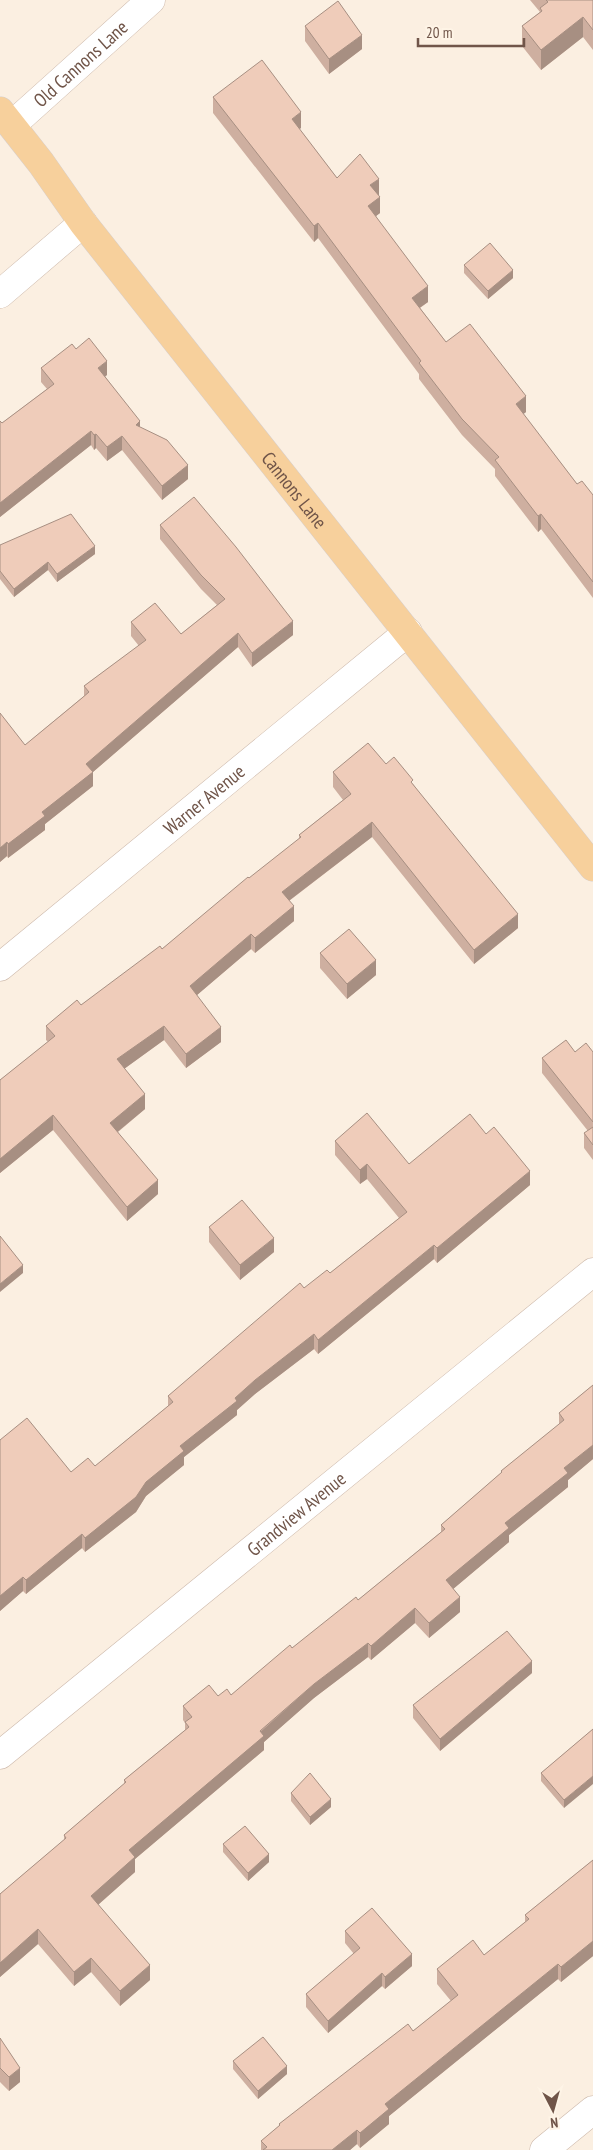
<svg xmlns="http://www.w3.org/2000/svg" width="593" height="2150" font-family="'PT Sans Narrow',sans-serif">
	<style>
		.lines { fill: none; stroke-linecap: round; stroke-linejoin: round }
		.minor-casing { stroke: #cdb9ab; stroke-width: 29 }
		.major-casing { stroke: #d7cfcc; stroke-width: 29 }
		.minor { stroke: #fff; stroke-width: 28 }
		.major { stroke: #f7d09c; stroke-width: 28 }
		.wall { fill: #ceafa0 }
		.shaded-wall { fill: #a78f82 }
		.building { fill: #efccba; stroke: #a78f82 }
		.labels { text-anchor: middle; stroke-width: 4; stroke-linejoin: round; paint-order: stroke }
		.street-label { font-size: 19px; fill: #705549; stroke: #fef4e6 }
	</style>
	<rect width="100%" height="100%" fill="#fbefe1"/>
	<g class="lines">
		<!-- minor casing -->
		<g class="minor-casing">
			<g id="minor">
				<path id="s1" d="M12 125 151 0"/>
				<path d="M0 294 83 223"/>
				<path id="s2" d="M0 967 408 632"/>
				<path id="s3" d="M0 1755 593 1272"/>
				<path d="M544 2150 593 2110"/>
			</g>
		</g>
		<!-- major casing -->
		<g class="major-casing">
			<g id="major">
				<path id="s4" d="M0 111 41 163 83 223 593 867"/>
			</g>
		</g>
		<!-- minor -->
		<use href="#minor" class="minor"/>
		<!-- major -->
		<use href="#major" class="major"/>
	</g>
	<!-- wall -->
	<path class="wall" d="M530 0H593V50L583 37 541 70 522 46V26L540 12Z
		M305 26 362 49 329 74 305 41Z
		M213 97 301 128 299 129 337 178 379 195H378L380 213 376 216 428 302 420 308 446 342 526 412 523 414 577 484 593 495V598L541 529 538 532 495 476V469L462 435 419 379V374L318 238 314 242 213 113Z
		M464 265 513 278 488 299 464 273Z
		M76 349 107 375 105 376 140 427 188 479 162 500 122 450 107 461 96 448 94 450 91 445 0 517V421L2 423 47 389 41 382V368Z
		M160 525 293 635 252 667 238 647 93 772V786L45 824V830L8 858 7 856 0 862 25 745 84 696V686L139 646 131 636V622L181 634 217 605 201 589 160 539Z
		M0 545 95 554 57 582 48 570 14 597 0 579Z
		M386 764 413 784 518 928 474 964 372 837 289 901 294 921 255 953 251 949 197 995 221 1042 186 1068 164 1040 124 1069 145 1109 118 1132 158 1194 127 1221 53 1130 0 1173V1080L48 1042 46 1040V1026L81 1005 162 949 299 839V835L343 800 333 787V772Z
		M320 953 376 975 347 999 320 968Z
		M575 1052H593V1160L584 1148V1133L588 1131 542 1073V1058Z
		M486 1134 530 1185 437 1263 434 1259 318 1354 314 1349 255 1394 237 1410V1415L184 1457V1465L146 1496 136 1512 85 1552 82 1548 26 1594 23 1591 0 1611V1440L71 1472 95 1466 168 1406V1396L304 1288 330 1273 399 1218 367 1179 360 1184 335 1155V1141L409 1164Z
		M209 1227 274 1252 240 1280 209 1242Z
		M593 1385V1459L568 1480V1487L509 1535V1542L453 1589 460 1612 429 1638 415 1623 371 1660 368 1657 314 1698 264 1742V1750L135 1859V1872L98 1905 150 1980 120 2006 91 1972 74 1986 38 1944 0 1977V1894L64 1840V1835L124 1784V1780L185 1730V1723L183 1720V1706L218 1696 231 1695 292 1648 358 1600 441 1532V1525L501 1473V1471L559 1425V1413Z
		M532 1673 440 1751 413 1718V1705Z
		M593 1729 564 1808 541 1781V1773Z
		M291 1793 331 1807 310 1825 291 1801Z
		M223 1844 269 1862 248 1881 223 1852Z
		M593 1860V1956L561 1982 558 1979 389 2116V2124L360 2148 357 2144 350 2150H261V2141L279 2126V2124L413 2031 451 2001 437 1984V1969L484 1955 525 1922V1915Z
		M345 1931 412 1966 385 1989 382 1986 328 2033 306 2007V1994L354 1954 345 1943Z
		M0 2038 20 2082 9 2091 0 2082Z
		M233 2061 287 2074 258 2099 233 2069Z"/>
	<!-- shaded-wall -->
	<path class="shaded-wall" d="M583 17V37L541 70V50Z
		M362 35V49L329 74V59Z
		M301 112V128L292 135V119Z
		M379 179V195L370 201V185Z
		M380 197V213L368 222V206Z
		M318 223V238L314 242V226Z
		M513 270V278L488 299V291Z
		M428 286V302L412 313V298Z
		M107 361V375L98 382V368Z
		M526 396V412L516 420V404Z
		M140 421V435L136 425Z
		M91 431V445L0 517V503Z
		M96 434V448L94 450V435Z
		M122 436V450L107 461V447Z
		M188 465V479L162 500V486Z
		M541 514V529L538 532V516Z
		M95 546V554L57 582V574Z
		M48 562V570L14 597V589Z
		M293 621V635L252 667V653Z
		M238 633V647L93 772V786L45 824V830L8 858V844L42 812 86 764Z
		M372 822V837L282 906V892Z
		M7 842V856L0 862V848Z
		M294 906V921L255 953V938Z
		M518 914V928L474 964V950Z
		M251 934V949L190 1001V986Z
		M376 960V975L347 999V984Z
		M164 1026V1040L117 1074V1059Z
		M221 1027V1042L186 1068V1054Z
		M145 1094V1109L110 1138V1123Z
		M53 1115V1130L0 1173V1159Z
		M367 1164V1179L360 1184V1170Z
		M530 1171V1185L437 1263V1248Z
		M158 1180V1194L127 1221V1207Z
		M274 1238V1252L240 1280V1265Z
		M434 1245V1259L318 1354V1340Z
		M23 1265V1273L0 1292V1284Z
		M314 1334V1349L255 1394 237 1410V1415L184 1457V1465L146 1496 136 1512 85 1552V1538L146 1482 180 1446 255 1380Z
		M593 1445V1459L568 1480V1487L509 1535V1542L446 1595V1580L505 1523 564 1468Z
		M82 1534V1548L26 1594V1580Z
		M23 1577V1591L0 1611V1596Z
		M460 1597V1612L429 1638V1623Z
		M415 1608V1623L371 1660V1646Z
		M368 1643V1657L314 1698 264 1742V1750L135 1859V1872L91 1911V1896L129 1850 314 1684Z
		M532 1661V1673L440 1751V1739Z
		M593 1776V1784L564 1808V1800Z
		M331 1799V1807L310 1825V1817Z
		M269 1854V1862L248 1881V1873Z
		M38 1929V1944L0 1977V1963Z
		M593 1941V1956L561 1982V1967Z
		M412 1954V1966L385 1989V1977Z
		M91 1958V1972L74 1986V1972Z
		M558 1964V1979L389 2116V2124L360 2148V2133L385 2104Z
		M150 1965V1980L120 2006V1991Z
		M382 1973V1986L328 2033V2021Z
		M287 2066V2074L258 2099V2091Z
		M20 2068V2082L9 2091V2077Z
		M357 2130V2144L350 2150H332Z"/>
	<!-- building -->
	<path class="building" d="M546 0H593V30L583 17 541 50 522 26 542 11 540 8 548 2Z
		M338 1 362 35 329 59 305 26Z
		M262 60 301 112 292 119 337 178 360 154 379 179 370 185 380 197 368 206 428 286 412 298 446 342 470 324 526 396 516 404 577 484 582 481 593 495V582L541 514 538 516 495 460 499 457 462 419 419 363 421 361 318 223 314 226 213 97Z
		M490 243 513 270 488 291 464 265Z
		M89 338 107 361 98 368 140 421 136 425 167 440 188 465 162 486 122 436 107 447 96 434 94 435 91 431 0 503V421L2 423 54 384 41 368 72 344 76 349Z
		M194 497 236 547 293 621 252 653 238 633 86 764 93 772 42 812 45 816 8 844 7 842 0 848V713L25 745 82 698 89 692 84 686 146 640 131 622 155 603 181 634 225 599 201 575 160 525Z
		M71 514 95 546 57 574 48 562 14 589 0 571V545Z
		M368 743 386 764 394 757 413 780 411 782 518 914 474 950 372 822 282 892 294 906 255 938 251 934 190 986 221 1027 186 1054 164 1026 117 1059 145 1094 110 1123 158 1180 127 1207 53 1115 0 1159V1080L55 1036 46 1026 77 1000 81 1005 160 946 162 949 248 877 249 878 301 837 299 835 351 794 333 772Z
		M349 929 376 960 347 984 320 953Z
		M566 1040 575 1052 586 1043 593 1052V1122L542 1058Z
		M367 1113 409 1164 470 1114 486 1134 494 1127 530 1171 437 1248 434 1245 318 1340 314 1334 255 1380 235 1398 237 1401 180 1446 184 1451 146 1482 136 1497 85 1538 82 1534 26 1580 23 1577 0 1596V1440L27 1418 71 1472 88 1458 95 1466 173 1402 168 1396 300 1283 304 1288 327 1270 330 1273 407 1212 367 1164 360 1170 335 1141Z
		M593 1127V1145L584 1133Z
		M242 1200 274 1238 240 1265 209 1227Z
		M0 1236 23 1265 0 1284Z
		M593 1385V1445L564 1468 568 1473 505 1523 509 1528 446 1580 460 1597 429 1623 415 1608 371 1646 368 1643 314 1684 260 1731 264 1736 129 1850 135 1857 91 1896 150 1965 120 1991 91 1958 74 1972 38 1929 0 1963V1894L66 1838 64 1835 126 1782 124 1780 189 1727 185 1722 192 1717 183 1706 209 1685 218 1696 227 1689 231 1695 290 1645 292 1648 356 1597 358 1600 445 1529 441 1525 502 1472 501 1471 564 1420 559 1413Z
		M507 1631 532 1661 440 1739 413 1705Z
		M593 1729V1776L564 1800 541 1773Z
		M310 1773 331 1799 310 1817 291 1793Z
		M245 1826 269 1854 248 1873 223 1844Z
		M593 1860V1941L561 1967 558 1964 385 2104 389 2109 360 2133 357 2130 332 2150H263L267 2147 261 2141 280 2125 279 2124 408 2024 413 2031 458 1995 437 1969 473 1940 484 1955 529 1919 525 1915Z
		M372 1908 412 1954 385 1977 382 1973 328 2021 306 1994 360 1948 345 1931Z
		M263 2037 287 2066 258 2091 233 2061Z
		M0 2038 20 2068 9 2077 0 2068Z"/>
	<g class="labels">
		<!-- street labels -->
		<g class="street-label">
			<text dy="7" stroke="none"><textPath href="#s1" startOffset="92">Old Cannons Lane</textPath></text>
			<text dy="7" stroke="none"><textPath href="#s4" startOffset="480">Cannons Lane</textPath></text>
			<text dy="7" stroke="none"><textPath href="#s2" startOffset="264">Warner Avenue</textPath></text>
			<text dy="7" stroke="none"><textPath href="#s3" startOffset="382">Grandview Avenue</textPath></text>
		</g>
	</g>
	<!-- north arrow -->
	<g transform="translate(553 2110) rotate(174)" stroke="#fef4e6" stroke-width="4" paint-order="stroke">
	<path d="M0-4L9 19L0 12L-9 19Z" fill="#705549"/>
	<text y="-8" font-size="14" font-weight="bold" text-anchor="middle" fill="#705549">N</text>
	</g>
	<!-- scale -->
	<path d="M418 38v8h106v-8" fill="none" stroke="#705549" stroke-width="2.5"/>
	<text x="426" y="38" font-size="15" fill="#705549" stroke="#fef4e6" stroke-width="4" paint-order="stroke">20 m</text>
</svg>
